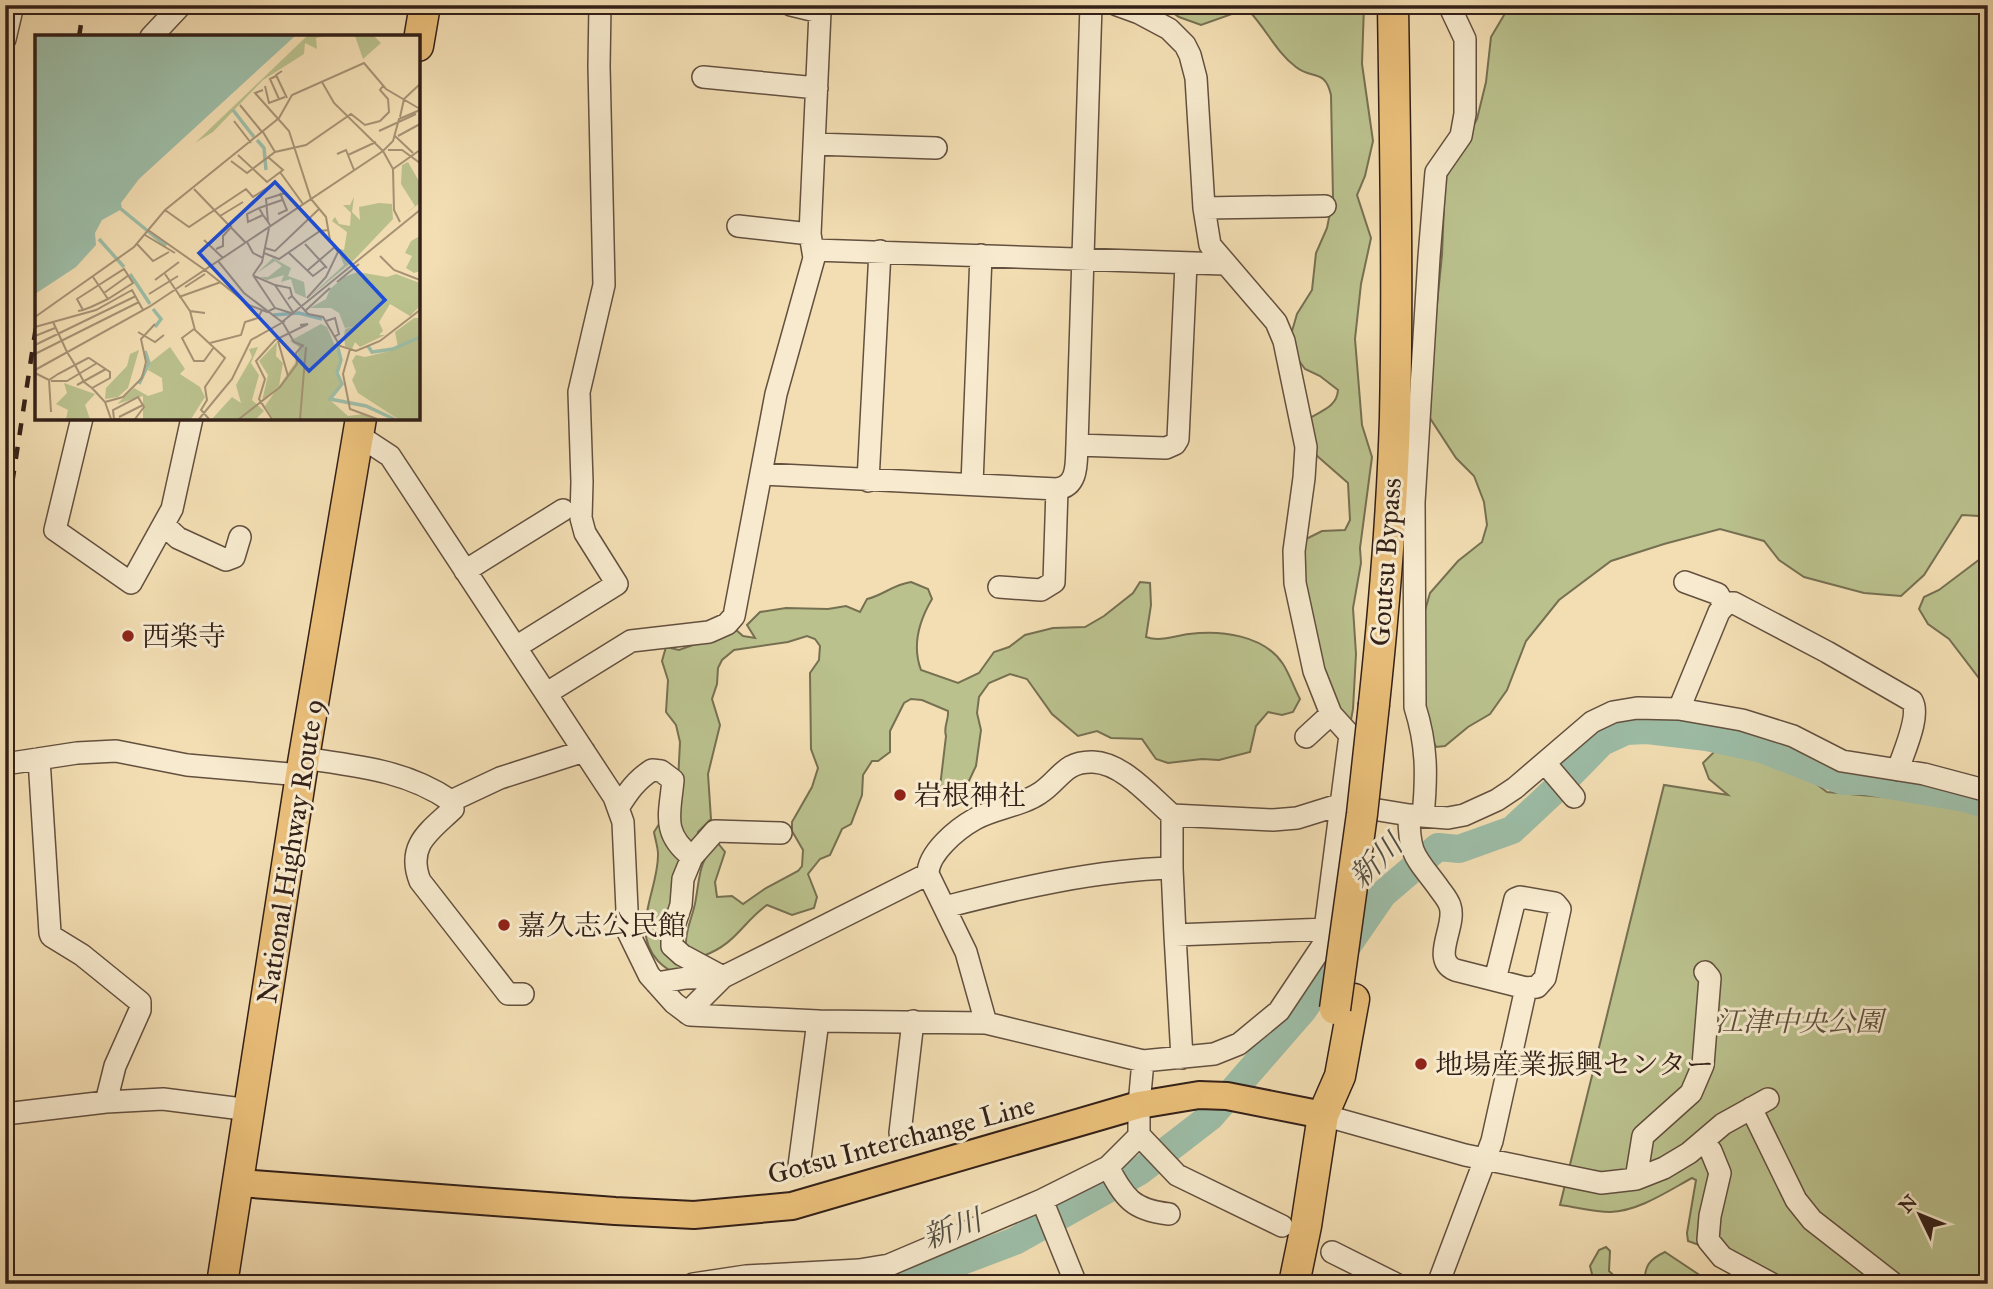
<svg xmlns="http://www.w3.org/2000/svg" width="1993" height="1289" font-family="'IM FELL Great Primer','Noto Serif JP',serif">
	<style>
		.green { fill: #bac18d; stroke: #767052; stroke-width: 2 }
		.lines { fill: none; stroke-linecap: round; stroke-linejoin: round }
		.river { stroke: #9dbda7; stroke-width: 28 }
		.minor-casing { stroke: #63503f; stroke-width: 24 }
		.major-casing { stroke: #332018; stroke-width: 30 }
		.highway-casing { stroke: #332018; stroke-width: 33 }
		.minor { stroke: #f7eace; stroke-width: 21 }
		.major { stroke: #eabf7a; stroke-width: 26 }
		.highway { stroke: #eabf7a; stroke-width: 30 }
		.rail { stroke: #332018; stroke-width: 4.5; stroke-dasharray: 12 12; stroke-linecap: butt }
		.highway-bridge-casing { stroke: #332018; stroke-width: 33; stroke-linecap: butt }
		.highway-bridge { stroke: #eabf7a; stroke-width: 30 }
		.poi-dot { fill: #8f2418; stroke: #f7eace; stroke-width: 2.5 }
		.labels { text-anchor: middle; stroke-width: 6; stroke-linejoin: round; paint-order: stroke }
		.street-label { font-size: 28px; fill: #332018; stroke: #f7eace }
		.poi-label { font-size: 28px; fill: #332018; stroke: #f7eace; text-anchor: start }
		.park-label { font-size: 28px; font-style: italic; fill: #5c503b; stroke: #f7eace }
		.water-label { font-size: 30px; font-style: italic; fill: #534f43; stroke: #f7eace }
		.inset-river { fill: none; stroke: #9dbda7; stroke-width: 3.5 }
		.inset-road { fill: none; stroke: #a69275; stroke-width: 2 }
		.view { fill: #1d4ed8; fill-opacity: 0.15; stroke: #1d4ed8; stroke-width: 3.5 }
		.inset-edge { fill: none; stroke: #332018; stroke-width: 3.5 }
	</style>
	<rect width="100%" height="100%" fill="#f3deb3"/>
	<filter id="stains"><feTurbulence type="fractalNoise" baseFrequency=".00286" numOctaves="4"/><feColorMatrix values="0 0 0 0 .2 0 0 0 0 .09 0 0 0 0 .02 0 0 0 .5 -.17"/></filter>
	<radialGradient id="worn" r=".72"><stop offset=".6" stop-color="#630" stop-opacity="0"/><stop offset="1" stop-color="#630" stop-opacity=".3"/></radialGradient>
	<!-- green -->
	<path class="green" d="M1139 5H1364L1362 64 1373 141 1365 176 1357 195 1371 238 1361 284 1355 339 1362 425 1372 457 1360 548 1361 563 1353 608 1356 654 1353 709 1351 720 1348 721 1328 696 1299 577 1304 540 1322 531 1345 530 1350 520 1348 483 1316 455 1308 419C1321 411 1337 407 1338 390L1320 376 1305 369 1294 354 1290 338 1297 314 1312 290 1316 253 1327 228 1333 198 1331 95C1325 68 1312 80 1296 67 1277 53 1266 29 1250 12L1243 10 1201 25 1179 17 1166 8Z
		M1510 5H1988V525L1979 516 1962 515 1924 575 1901 596 1864 593 1804 577 1779 560 1764 541 1720 529 1664 544 1611 561 1559 600 1526 641 1507 690 1490 714 1468 727 1445 746 1436 747 1431 736 1421 701 1422 621 1430 593 1458 561 1482 542 1487 525 1484 502 1474 476 1456 458 1426 412 1442 255 1445 179 1477 119 1486 82 1491 37Z
		M1988 553V690L1949 639 1928 624 1919 609 1924 597 1939 590Z
		M911 582 928 589 932 599C919 621 912 646 921 670L958 683 979 673 994 652 1009 647 1025 635 1053 628 1085 627 1104 616 1133 593 1140 582 1150 583 1151 605 1146 637C1160 642 1174 636 1189 634 1221 630 1264 635 1283 664 1290 675 1294 688 1300 699L1293 712 1282 715 1268 712 1256 726 1250 752 1219 760 1202 759 1168 763 1156 759 1142 739 1111 738 1097 731 1078 736 1052 714 1027 679 1010 674 989 683 979 697 977 713 981 730 976 766 967 785 948 789 940 787 946 736C943 727 949 720 948 711L922 700 911 699 904 703 890 731V752L878 761H872L863 775 862 795 851 824 842 829 830 855 820 859 808 874 817 897 814 908 792 915 767 905C742 923 736 944 703 956L686 946C685 928 694 915 696 898 700 875 699 861 717 842L725 852 715 882 717 897 732 896 743 904 766 888 798 871 802 866 803 850 792 831V822L812 787 818 768 811 749 810 673 819 660 820 646 815 639 807 636 788 642 734 650 722 660 718 668 717 684 712 699 720 725 708 774 711 819 698 832 696 844 678 877 684 967 681 973C671 972 666 969 658 961 629 930 659 889 658 854 658 847 655 839 654 832L674 801 678 782 680 742 676 725 666 712 668 680 662 661 666 647 679 650 736 630 743 636 755 638 747 625 760 612 786 608 828 609 846 606 860 612 867 599C884 595 892 585 911 582Z
		M1718 748 1744 750 1772 760 1803 774 1827 792 1951 803 1988 811V1284H1758L1702 1246 1688 1241 1687 1233 1696 1180 1692 1178C1668 1191 1639 1211 1610 1212 1594 1212 1576 1207 1560 1205L1664 785 1728 795 1709 779 1703 763Z
		M1606 1247 1610 1251 1609 1271 1623 1284H1598L1593 1278 1590 1266 1599 1250Z
		M1665 1252 1713 1284H1644C1645 1266 1648 1260 1665 1252Z"/>
	<g class="lines">
		<!-- river -->
		<path class="river" d="M901 1284 1015 1241 1140 1171 1210 1117 1303 1010 1383 894 1438 847 1459 849 1512 830 1557 788 1602 742 1626 731 1647 730 1707 737 1762 749 1843 781H1865L1965 798 1988 805"/>
		<!-- minor casing -->
		<g class="minor-casing">
			<path id="minor" d="M791 5 820 12
				M151 37 181 5
				M5 39 13 5
				M703 77 817 88
				M814 144 936 148
				M1204 208 1325 206
				M738 226 810 234
				M814 250 1224 264
				M82 418 55 530 131 583 172 509 192 418
				M358 435 390 456 614 797 623 822 628 932 649 975 674 1003 690 1015 818 1021 986 1023 1143 1061 1214 1054 1239 1044 1279 1011 1323 945 1350 735 1331 714 1314 671 1295 583 1294 551 1304 478 1306 447 1284 341 1276 322 1210 245 1204 208 1196 78 1190 55 1185 45 1169 29 1139 13 1117 5
				M1077 445 1166 448 1175 444 1178 439 1186 264
				M761 474 1057 489C1079 486 1076 462 1077 445L1091 5
				M868 481 880 251
				M972 484 981 255
				M164 525 178 538 226 560 234 557 240 537
				M465 571 563 510
				M1685 582 1718 594 1724 605
				M999 587 1041 590 1054 582 1057 489
				M516 647 617 584 585 533 581 518 582 482 579 392 604 285 599 66 600 5
				M547 693 631 641 709 632 727 624 734 616 776 394 814 258 810 234 820 12 824 5
				M1679 709 1719 612 1727 603H1734L1827 652 1912 701C1921 716 1903 753 1898 770
				M1306 737 1331 714
				M303 758C356 766 406 770 451 801L500 778 584 751
				M39 759 50 933 51 936 82 955 140 1002V1010L115 1066 106 1102
				M1545 763 1574 797
				M5 764 77 753 116 751 187 765 301 775
				M451 801 453 809C430 831 406 845 420 881L508 994H523
				M618 808C628 792 636 780 652 770L661 771 673 780C670 814 661 833 692 857
				M1409 815C1409 855 1415 856 1438 887 1442 893 1448 899 1450 906 1457 926 1430 959 1455 970L1526 988 1537 987 1545 978 1560 909 1555 903 1520 897 1515 899 1495 980
				M1423 816C1427 775 1427 745 1415 707L1414 502 1429 257 1436 172 1461 136 1465 114V39L1449 5
				M1172 868V815L1273 820 1297 818 1342 804 1409 815 1448 818 1464 815 1497 800 1515 788 1592 722 1613 712 1637 708 1679 709 1742 720 1793 736 1842 761 1924 774 1988 791
				M928 874C928 853 957 829 975 819 995 808 1021 806 1040 793 1060 780 1064 761 1093 762 1123 763 1151 797 1172 815
				M945 907C1019 888 1096 870 1172 868L1175 935 1326 929
				M1175 935 1182 1058
				M656 983 686 978 723 977 928 874 966 952 986 1023
				M687 1013 723 977 682 955 672 946V932L681 905 683 879 692 857 715 831 781 833
				M1751 1108 1796 1200 1812 1220 1894 1284
				M5 1114 106 1102 163 1099 250 1110
				M1323 1115 1465 1155 1601 1183 1636 1179 1664 1168 1689 1153 1723 1124 1768 1099
				M900 1133 913 1021
				M1139 1135 1177 1175 1282 1226
				M1703 1142 1711 1151 1720 1173 1710 1216 1708 1240 1722 1257 1772 1284
				M799 1166 818 1021
				M1108 1167C1125 1198 1132 1210 1169 1214
				M1636 1179 1643 1136 1691 1093 1703 1065 1710 978 1705 972
				M1042 1200 1076 1284
				M1332 1252 1396 1284
				M693 1284 746 1276 859 1270 889 1265 1042 1200 1108 1167 1136 1139 1139 1135V1105L1143 1061
				M1438 1284 1492 1141 1526 988"/>
		</g>
		<!-- major casing -->
		<g class="major-casing">
			<path id="major" d="M239 1183 615 1211 694 1215 792 1206 1139 1105 1199 1095 1227 1096 1323 1115"/>
		</g>
		<!-- highway casing -->
		<g class="highway-casing">
			<path id="highway" d="M418 46 425 5
				M1374 704C1384 609 1392 514 1395 418 1398 281 1395 143 1393 5
				M222 1284 301 775 361 418
				M1294 1284 1306 1226 1323 1115 1340 1076 1354 999"/>
		</g>
		<!-- minor -->
		<use href="#minor" class="minor"/>
		<!-- major -->
		<use href="#major" class="major"/>
		<!-- highway -->
		<use href="#highway" class="highway"/>
		<!-- rail -->
		<path class="rail" d="M79 37 84 5
			M5 530 37 320"/>
		<!-- highway-bridge casing -->
		<g class="highway-bridge-casing">
			<path id="highway-bridge" d="M1335 1009 1362 814 1374 704"/>
		</g>
		<!-- highway-bridge -->
		<use href="#highway-bridge" class="highway-bridge"/>
	</g>
	<!-- markers -->
	<g class="poi-dot">
		<circle cx="128" cy="636" r="7"/>
		<circle cx="900" cy="795" r="7"/>
		<circle cx="504" cy="925" r="7"/>
		<circle cx="1421" cy="1064" r="7"/>
	</g>
	<g class="labels">
		<!-- street labels -->
		<g class="street-label">
			<text transform="translate(1385 562) rotate(-86)" y="10">Goutsu Bypass</text>
			<text transform="translate(290 851) rotate(-81)" y="10">National Highway Route 9</text>
			<text transform="translate(901 1139) rotate(-15)" y="10">Gotsu Interchange Line</text>
		</g>
		<!-- poi labels -->
		<g class="poi-label">
			<text x="142" y="646">西楽寺</text>
			<text x="914" y="805">岩根神社</text>
			<text x="518" y="935">嘉久志公民館</text>
			<text x="1435" y="1074">地場産業振興センター</text>
		</g>
		<!-- park labels -->
		<g class="park-label">
			<text x="1799" y="1031">江津中央公園</text>
		</g>
		<!-- water labels -->
		<g class="water-label">
			<text transform="translate(1376 861) rotate(-45)" y="10">新川</text>
			<text transform="translate(952 1229) rotate(-20)" y="10">新川</text>
		</g>
	</g>
	<!-- overview -->
	<g transform="translate(35 35)">
		<rect width="385" height="385" fill="#f3deb3"/>
		<path d="M272 1H290L281 3 282 14 270 8 269 19 228 45 178 97 160 108ZM320 1H339L346 8 328 24ZM373 127 385 148V168L370 179 380 171 366 149 367 130ZM319 162 317 177 325 185 324 172 344 168 357 169 358 184 318 226 272 264 309 230 302 213 309 215 312 197 297 186 300 182 304 189 315 191 316 178 308 170H315ZM385 201V236L379 238 371 233 377 221 370 218 376 206ZM238 223 256 233 253 241 269 247 271 263 260 258 256 244 246 247 249 240 232 245 225 242H233L247 231 240 226 222 238ZM323 237 352 242 361 239 385 248V271L375 281 355 269 344 287 348 296 344 300H350L325 312 320 307 317 314 310 311 309 302 310 294 318 292 310 293 304 278 296 273H275L291 264 295 254 309 242ZM379 283H385V384H363L323 358 317 345 321 337 317 326 321 320 330 322 359 315 363 312 360 297ZM286 289 292 292 306 325 301 338 306 349 295 365 313 381 329 379 341 384H238L230 371 262 325 264 312 255 306ZM242 307 241 321 248 328 244 351 227 366 233 340 224 326ZM135 312 150 334 145 339 165 352 170 362 156 384H108V361L82 369 99 353 113 361 128 356 127 343 113 335 116 327ZM223 312 216 328 224 340 217 365 229 376 221 384H177L197 362 206 368 201 350 217 322 214 314ZM104 315 93 353 83 362 70 364 71 353 92 331 95 319ZM29 348 60 359 50 370 55 384H31L33 375 21 369 32 358Z" fill="#bac18d"/>
		<path d="M0 1H260L104 144 86 168 87 174 67 185 60 198 61 210 41 232 0 259Z" fill="#9dbda7"/>
		<path class="inset-river" d="M198 75 219 102M222 105 229 113 231 135M86 174 131 211M64 204 89 232M95 239 115 269M118 274 126 284 120 292M238 280 264 278 287 284M302 309 306 325 302 338 307 349 295 364 331 371 359 384M333 311 337 317 358 314 385 302M104 349 114 328 110 316"/>
		<path class="inset-road" d="M247 36 241 40 252 63M241 41 235 44 244 64M287 47 299 68 348 116M230 51 234 68 250 62M228 55 220 58 254 96 276 164 291 182 295 205 303 217 291 242 272 263M205 70 227 97M365 82 369 64 385 49M199 86 216 108M344 96 381 79M228 97 240 117M360 101 378 118M363 101 385 89M353 115H367L385 128M348 116 358 134 359 175 365 187M302 119 311 115 319 135M203 120 232 147 248 135 233 122M313 120 341 107M196 126 212 138 240 117 271 110 316 79 330 90 345 86 354 77 353 64 345 55 348 51M358 134 385 115M245 137 268 169M159 154 211 208M224 173 247 165M130 175 154 192 211 154 218 162 235 151M243 179 252 175 245 158M228 180 213 187 212 179 224 173 228 180 233 187 235 190M185 181 208 167M233 187 231 164 250 158M113 195 170 235M110 200 140 218M169 205 188 223M212 207 218 218 228 223M102 209 118 226 134 217M270 209 292 233M230 213 240 216 284 174M181 214 188 211V201L197 191M229 218 244 224 285 196 294 195M254 218 278 241 290 232M345 221 359 235 385 245M183 226 209 258 247 287M170 235 214 270 232 277 240 273M273 235 301 211M130 239 155 276 170 278M218 240 240 273 256 278M218 240 227 227 234 193M219 241 240 250 258 277M58 242 73 264M120 245 144 227M302 247 324 229M240 250 255 253 257 261M150 252 170 239M69 258 94 240M114 259 143 241M144 262 186 247M253 264 257 261 273 279 288 282 305 311 321 316 345 306 385 275M43 276 48 275 56 272 73 264 98 248 89 234 42 264 48 275M155 276 160 295 190 323 170 352 172 365 166 375 174 384M270 276 295 253M0 282 99 212 130 175 244 83 257 60 329 28 351 54 385 74M291 286 300 283 304 299 299 302M247 287 385 175M248 288 259 307 269 311M0 292 61 275 97 255 108 275M159 294 147 303 159 326H169L179 312M103 297 120 307 129 300M0 301 20 293M243 306 253 341M175 308 206 300 210 287 223 283 227 275M0 310 101 261M315 314 308 339 315 374 342 384M0 319 104 267M0 335 114 272 348 116 358 106 364 84 385 75M0 338 14 345 23 339 40 330 53 323H54L75 337V343L57 353 49 347 40 330 37 325 32 317 18 287M14 345 16 377M16 346H32L62 328M42 350 71 334M57 353 70 367 76 384M70 367 88 362 107 343 111 327 106 304 120 289M84 382 108 370M85 384H79L78 375 103 362 109 372 100 384M164 384 197 344 216 305 250 286M204 384 245 352 262 329 261 318 267 311M237 384 224 364 230 344 221 326 240 305 273 289 265 290M265 384 271 312"/>
		<path class="view" d="M240 147 350 265 274 336 164 218Z"/>
		<rect width="385" height="385" class="inset-edge"/>
	</g>
	<!-- margin -->
	<rect width="1993" height="1289" fill="none" stroke="#f3deb3" stroke-width="28"/>
	<rect x="7" y="7" width="1979" height="1275" fill="none" stroke="#332018" stroke-width="3.5"/>
	<rect x="14" y="14" width="1965" height="1261" fill="none" stroke="#332018" stroke-width="2"/>
	<!-- north arrow -->
	<g transform="translate(1920 1215) rotate(313)" stroke="#f7eace" stroke-width="5" paint-order="stroke">
	<path d="M0-5L12 26L0 18L-12 26Z" fill="#332018"/>
	<text y="-10" font-size="19" font-weight="bold" text-anchor="middle" fill="#332018">N</text>
	</g>
	<rect width="100%" height="100%" filter="url(#stains)"/>
	<rect width="100%" height="100%" fill="url(#worn)"/>
</svg>
